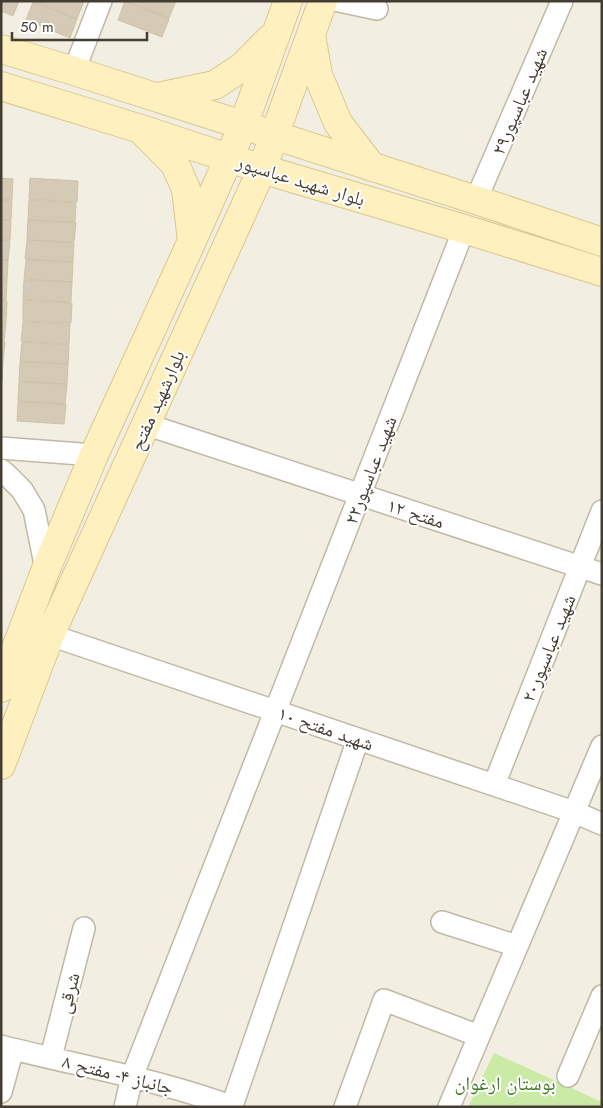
<svg xmlns="http://www.w3.org/2000/svg" width="603" height="1108" font-family="Jost,'Noto Naskh Arabic',sans-serif">
	<style>
		.green { fill: #c9eba5 }
		.building { fill: #d4cab6; stroke: #d0c2a8 }
		.lines { fill: none; stroke-linecap: round; stroke-linejoin: round }
		.minor-casing { stroke: #c1b9a6; stroke-width: 24 }
		.secondary-casing { stroke: #d9c88e; stroke-width: 30 }
		.minor { stroke: #fff; stroke-width: 21 }
		.secondary { stroke: #fff1bf; stroke-width: 28 }
		.labels { text-anchor: middle; stroke-width: 4; stroke-linejoin: round; paint-order: stroke }
		.street-label { font-size: 19px; fill: #443d32; stroke: #fff }
		.park-label { font-size: 19px; fill: #407a21; stroke: #fff }
	</style>
	<rect width="100%" height="100%" fill="#f2eee1"/>
	<!-- green -->
	<path class="green" d="M494 1053 602 1102V1107H468Z"/>
	<!-- building -->
	<path class="building" d="M1 1H19L13 16 1 11Z
		M33 1H84L77 19Z
		M125 1 169 19 162 37 118 20Z
		M126 1H176L169 18Z
		M33 2 77 19 70 38 26 20Z
		M1 178 13 179 12 200 1 199Z
		M30 178 78 181 77 202 29 199Z
		M1 200 12 201 11 220H1Z
		M29 200 76 203 75 222 28 220Z
		M1 220 11 221 10 240H1Z
		M28 220 76 223 74 242 27 240Z
		M1 240 10 241 8 260H1Z
		M27 240 74 243 73 262 25 259Z
		M1 260H8L7 280 1 279Z
		M26 260 73 262 72 282 24 279Z
		M1 280H7L6 300H1Z
		M24 280 72 282 71 302 23 299Z
		M1 300 7 301 6 321H1Z
		M23 300 72 303 71 323 23 321Z
		M1 322H6L4 342H1Z
		M23 322 70 324 69 344 21 341Z
		M1 342H5L3 362H1Z
		M22 342 69 345 68 364 20 361Z
		M1 362H3L2 382H1Z
		M20 362 68 364 67 384 19 381Z
		M19 382 67 384 65 404 18 401Z
		M18 402 66 404 64 424 17 421Z"/>
	<g class="lines">
		<!-- minor casing -->
		<g class="minor-casing">
			<path id="minor" d="M339 1 377 9
				M74 71 101 1
				M476 200 562 1
				M145 424 602 574
				M1 448 94 455
				M1 470 6 474 22 490 34 510 46 569
				M50 635 574 812 602 824
				M494 785 602 511
				M442 922 517 946
				M1 1046C79 1066 158 1079 233 1107
				M51 1057 84 928
				M568 1076 602 996
				M1 1092 13 1049
				M232 1106 358 739
				M125 1107 132 1077 464 229
				M345 1107 384 1000 479 1036
				M449 1107 602 746"/>
		</g>
		<!-- secondary casing -->
		<g class="secondary-casing">
			<path id="secondary" d="M311 35 318 75 338 123 372 167
				M1 49 74 71 476 200 602 242
				M1 86 141 129 262 169 464 229 602 272
				M158 97 215 85 242 67 271 38
				M143 132 175 164 186 189 192 241
				M1 688 46 569 94 455 192 241 243 126 288 1
				M1 765 50 635 262 169 323 1"/>
		</g>
		<!-- minor -->
		<use href="#minor" class="minor"/>
		<!-- secondary -->
		<use href="#secondary" class="secondary"/>
	</g>
	<g class="labels">
		<!-- street labels -->
		<g class="street-label">
			<text transform="translate(519 101) rotate(-67)" y="7">شهید عباسپور۲۹</text>
			<text transform="translate(301 180) rotate(17)" y="7">بلوار شهید عباسپور</text>
			<text transform="translate(157 400) rotate(-66)" y="7">بلوارشهید مفتح</text>
			<text transform="translate(370 470) rotate(-69)" y="7">شهید عباسپور۲۲</text>
			<text transform="translate(416 513) rotate(18)" y="7">مفتح ۱۲</text>
			<text transform="translate(548 648) rotate(-68)" y="7">شهید عباسپور۲۰</text>
			<text transform="translate(326 728) rotate(19)" y="7">شهید مفتح ۱۰</text>
			<text transform="translate(68 993) rotate(-76)" y="7">شرقی</text>
			<text transform="translate(118 1074) rotate(14)" y="7">جانباز ۴- مفتح ۸</text>
		</g>
		<!-- park labels -->
		<g class="park-label">
			<text x="505" y="1090">بوستان ارغوان</text>
		</g>
	</g>
	<!-- border -->
	<rect width="603" height="1108" fill="none" stroke="#443d32" stroke-width="5"/>
	<!-- scale -->
	<path d="M12 32v8h135v-8" fill="none" stroke="#443d32" stroke-width="2.5"/>
	<text x="20" y="32" font-size="15" fill="#443d32" stroke="#ffffff" stroke-width="4" paint-order="stroke">50 m</text>
</svg>
